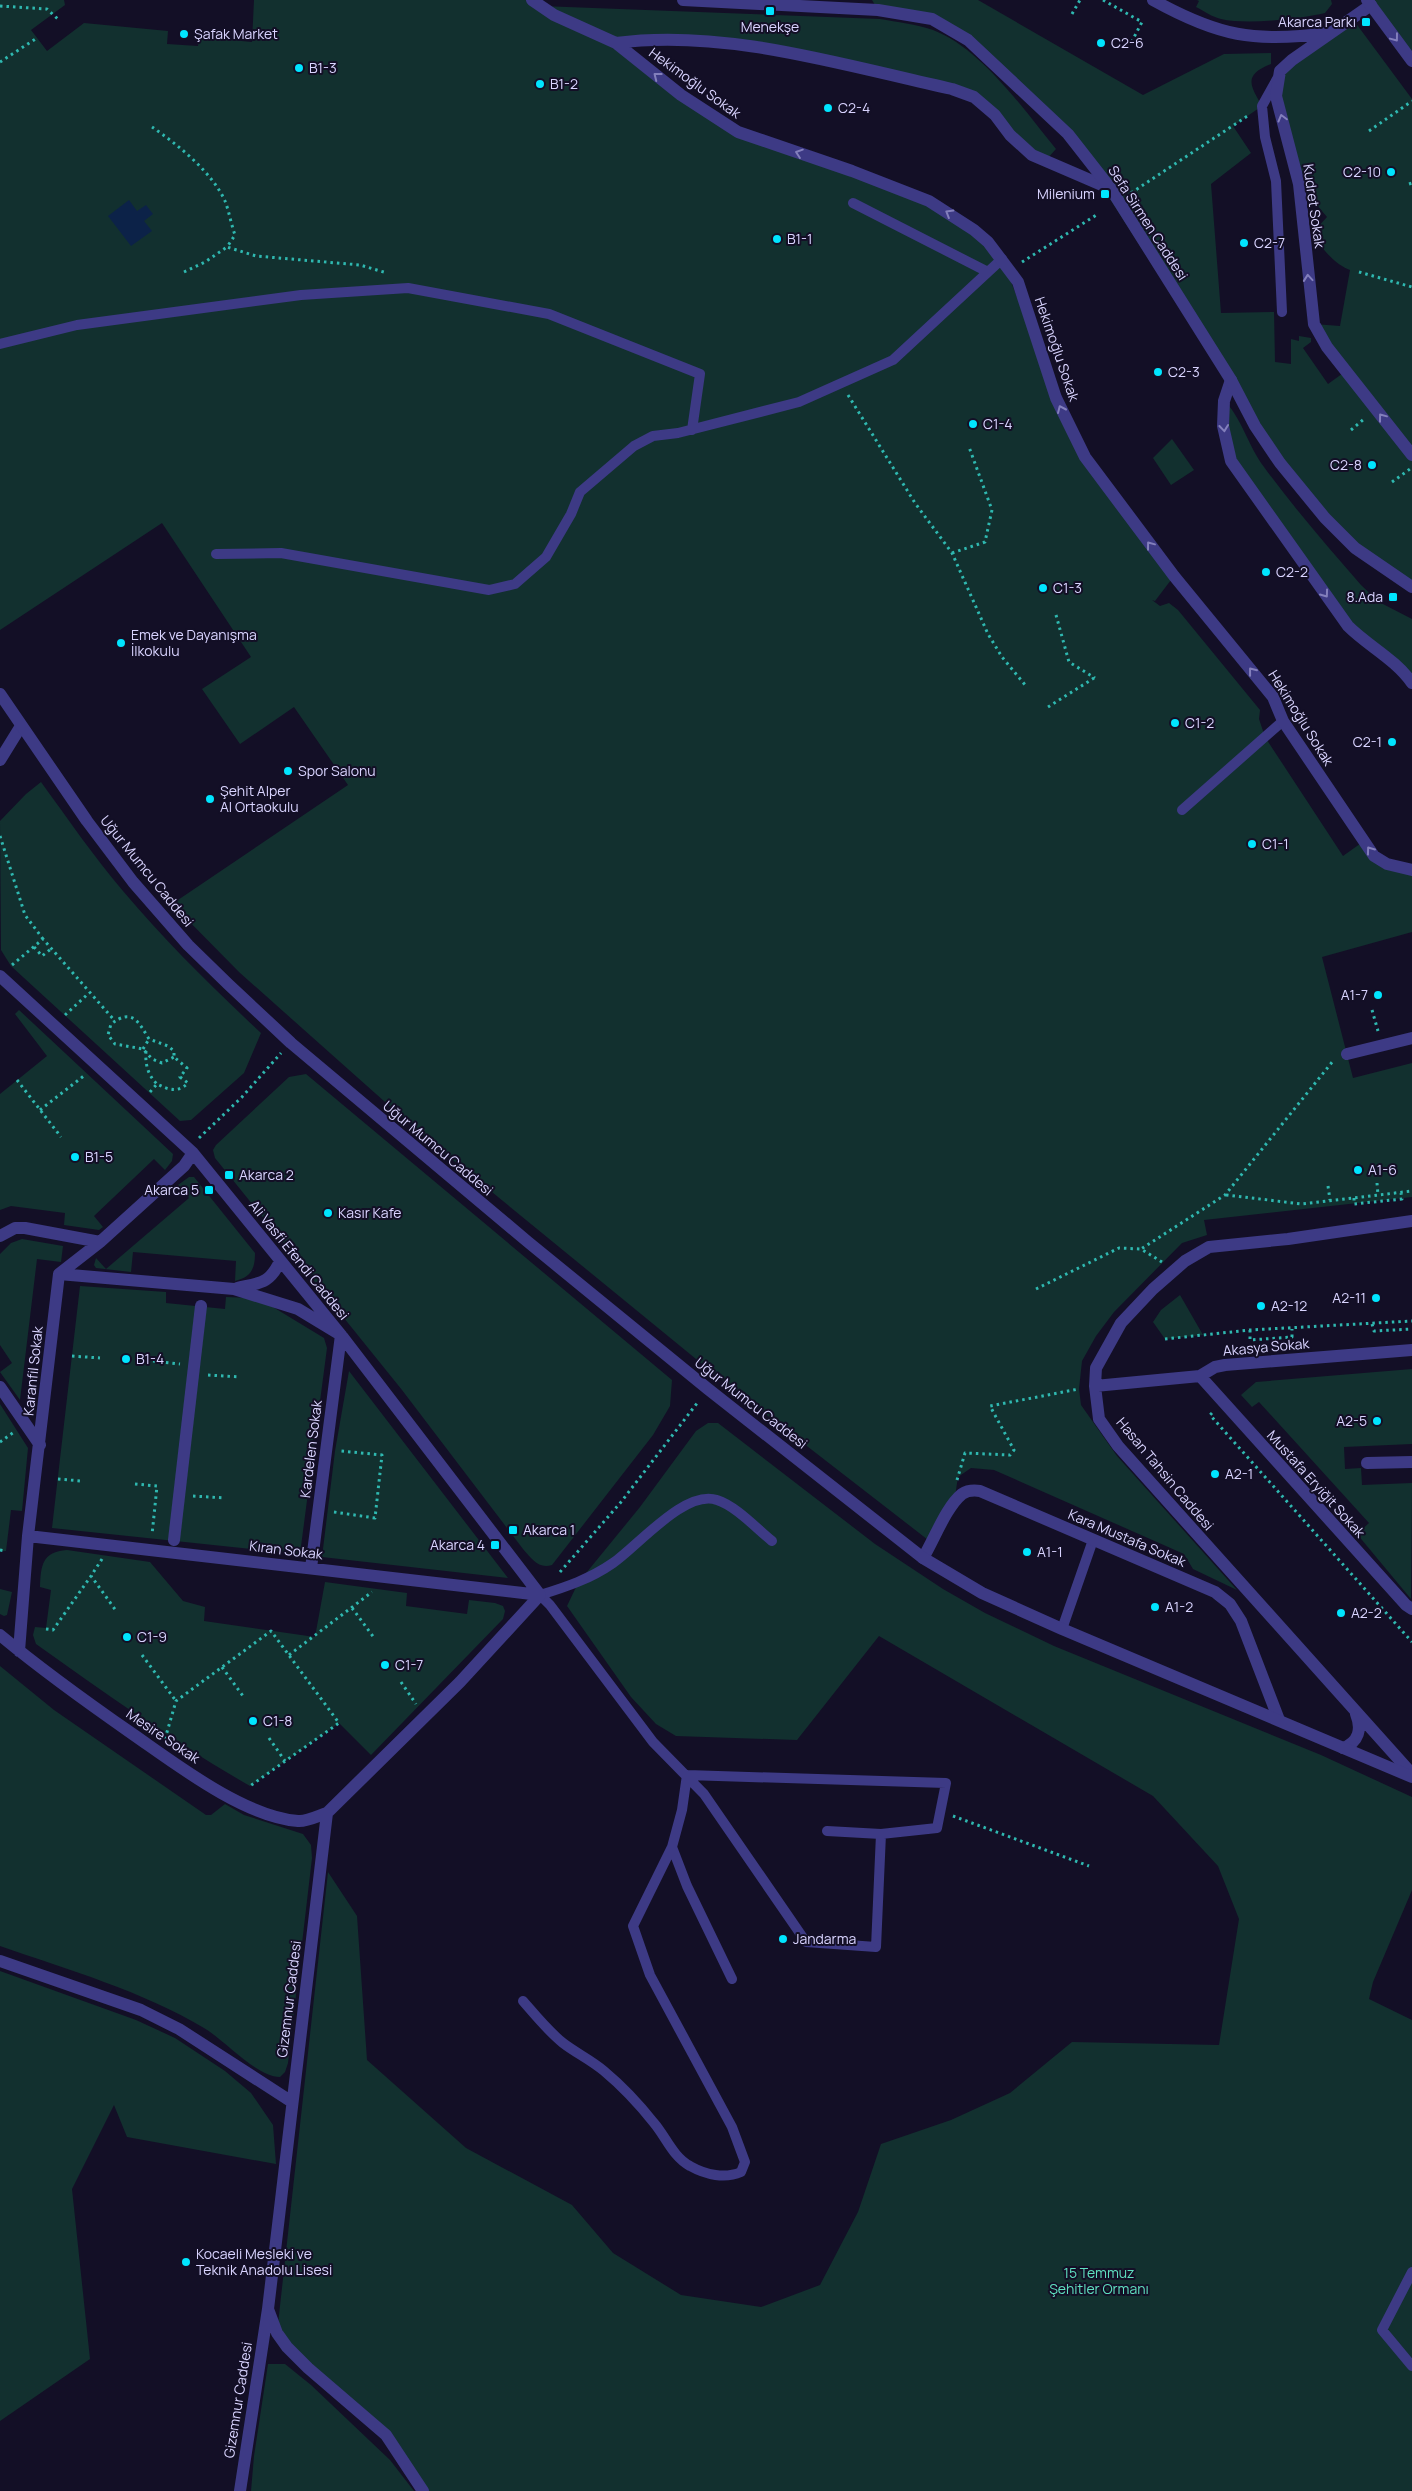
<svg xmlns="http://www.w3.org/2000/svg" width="1412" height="2491" font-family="Manrope,sans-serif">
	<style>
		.green { fill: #12302f }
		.water { fill: #0c2248 }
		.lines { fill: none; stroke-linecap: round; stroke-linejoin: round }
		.path { stroke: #2fb8b0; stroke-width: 3; stroke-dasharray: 2.5 4; stroke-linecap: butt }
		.service { stroke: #3d3a85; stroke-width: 10 }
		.pedestrian { stroke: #3d3a85; stroke-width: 12 }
		.minor { stroke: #3d3a85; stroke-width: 12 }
		.tertiary { stroke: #3d3a85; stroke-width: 12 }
		.oneway { stroke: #837fbc }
		.poi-dot { fill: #00e5ff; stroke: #130f26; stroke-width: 2 }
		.labels { text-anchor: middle; stroke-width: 4; stroke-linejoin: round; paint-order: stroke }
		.poi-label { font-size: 14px; fill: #d9d4ff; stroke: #130f26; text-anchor: start }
		.street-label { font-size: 14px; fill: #d9d4ff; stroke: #130f26 }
		.park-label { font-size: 14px; fill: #5fe0c0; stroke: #130f26 }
	</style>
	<rect width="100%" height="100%" fill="#130f26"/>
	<!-- green -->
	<path class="green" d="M0 0H64L65 5 31 30 47 51 84 23 168 31 167 44 198 46 200 37 252 42 254 0H532L541 6 880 19C897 22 916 24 933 30 981 48 1024 110 1056 149L1046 160 974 97 747 44 617 43 738 132 929 201 1002 259 1068 426 1174 576 1155 601 1152 600 1160 606 1169 603 1178 610 1260 710 1259 719 1265 737 1343 856 1364 841 1374 856 1412 870V932L1322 957 1353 1078 1412 1063V1197L1204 1220 1207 1235 1182 1243 1114 1312 1096 1336 1082 1361 1079 1389 1081 1405 1117 1456 1237 1590 1193 1569 1184 1554 994 1470 971 1468 958 1477 954 1503 932 1543 718 1377 421 1134 239 972 172 904 348 785 294 707 240 744 202 689 251 657 162 523 0 630Z
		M872 0H978L1143 95 1224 54 1271 53V64C1243 75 1250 85 1262 106L1233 126 1251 153 1211 184 1221 313 1274 312 1275 362 1291 364V339L1299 341V336L1311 338V342L1303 348 1328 384 1346 371 1314 324 1340 326 1350 270C1337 266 1313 243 1316 229L1327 217 1299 184 1276 96 1280 71 1352 18 1412 99V587L1355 548 1280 463 1068 134 968 40 932 19 878 10Z
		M1197 0H1331L1332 4 1325 13C1299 19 1247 25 1221 19 1212 17 1204 11 1196 7L1199 1Z
		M1367 0H1412V61Z
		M1223 399C1242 418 1248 446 1264 467 1294 508 1328 547 1361 585L1379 602 1412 619V683L1365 642 1231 461Z
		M1172 439 1194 470 1171 485 1153 458Z
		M41 782C68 819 94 857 123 891 166 942 213 988 261 1033L244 1073 191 1120 180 1121 11 966 1 950 0 821 26 794Z
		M19 1010 173 1154 172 1161 165 1170 154 1159 94 1216 103 1227 99 1230 64 1225 65 1213 11 1206 0 1210V1094L47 1056 15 1014Z
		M306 1074 672 1380 670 1406 653 1435 552 1565C538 1569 532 1559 523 1549L402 1390 215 1158 213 1150 216 1145 289 1077Z
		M189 1177H194L255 1253C255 1269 251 1277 235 1281L236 1261 133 1252 131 1272 96 1268 94 1265 96 1258 106 1269 189 1198 178 1185Z
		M22 1239 63 1246 61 1262 37 1259 20 1400 0 1372 12 1363 0 1345V1254L11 1243Z
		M80 1286 166 1292V1303L225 1309 226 1297 251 1298 268 1304 324 1338 327 1348 300 1554 52 1528Z
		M1180 1295 1203 1335 1165 1339 1153 1322 1161 1310Z
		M1412 1369V1444L1344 1447 1345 1469 1361 1468 1362 1485 1412 1483 1411 1599 1357 1534 1369 1523 1259 1402 1252 1407 1241 1395 1256 1382Z
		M349 1371 508 1578 322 1557 335 1451Z
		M0 1404 28 1448 22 1511 11 1510 6 1551H0Z
		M708 1423H718L875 1544 943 1589 985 1613 1054 1646 1321 1755 1412 1797V1890L1373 1982 1369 1999 1412 2020V2491H423L386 2435 277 2333 328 1872 357 1916 367 2060 466 2148 572 2205 613 2253 681 2295 761 2307 820 2285 858 2212 881 2144 951 2120 1010 2093 1072 2042 1219 2045 1239 1919 1218 1866 1153 1796 879 1636 797 1740 676 1736 656 1724 631 1697 567 1606 578 1583 640 1507 696 1431Z
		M67 1550 150 1562 183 1601 205 1607 204 1621 315 1637 325 1582 407 1593 406 1606 467 1614 469 1600 495 1603 503 1606 505 1611 503 1619 371 1755 339 1723 250 1786C175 1743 106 1694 36 1644L33 1635 35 1627 46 1628 51 1590 40 1587C41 1565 42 1552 67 1550Z
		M0 1589 12 1592 7 1615 4 1616 0 1614Z
		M0 1666 54 1710 206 1815H211L225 1804 244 1815 303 1834 311 1845 312 1858 288 2063 285 2072 280 2077C255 2076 226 2041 204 2028 142 1991 69 1970 0 1946Z
		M0 1971 136 2020 175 2038 225 2071 251 2093 273 2125 276 2164 127 2137 114 2105 72 2189 90 2359 0 2421Z
		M268 2364H285L311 2385 390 2460 414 2491H251L254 2456Z"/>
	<!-- water -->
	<path class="water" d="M129 200 137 211 146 205 153 214 144 221 152 231 131 246 108 216Z"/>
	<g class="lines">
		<!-- path -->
		<path class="path" d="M1103 0 1142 22 1130 45
			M0 6 47 9 60 21
			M1072 14 1080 0
			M0 62 37 38
			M152 127C177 144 212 172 225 201 229 211 231 224 235 235L227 247 256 256 360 265 387 273
			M1369 131 1412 101
			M1409 184 1412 183
			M1131 193 1249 115
			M1022 262 1098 214
			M184 272 205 262 227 247
			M1359 272 1412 287
			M848 395 915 503 952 553 988 634 1002 657 1026 686
			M1351 430 1364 419
			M1392 482 1410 469
			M952 553 985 542 992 510 969 447
			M1056 615 1069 662 1095 678
			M1048 707 1094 678
			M0 836 25 915 43 939
			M34 947 42 956 51 949
			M12 965 43 939 115 1021
			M1372 1010 1378 1031
			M65 1015 89 993
			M143 1049 149 1039
			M146 1051C145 1065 148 1075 157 1084
			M17 1080 61 1137
			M150 1092 157 1084C169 1090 178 1093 188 1083L180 1077 187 1068 174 1057V1051L168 1046 149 1039C139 1023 133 1007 111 1024L108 1035 115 1044 143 1049 152 1059 162 1063 174 1057
			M40 1110 85 1075
			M199 1138 242 1097 281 1053
			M1377 1183 1378 1195
			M1328 1186 1330 1200
			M1226 1195 1302 1204 1412 1191
			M1354 1198V1204L1402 1199 1401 1193
			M1162 1262 1141 1249 1225 1195 1333 1061
			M1036 1289 1119 1248 1141 1249
			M1372 1324 1374 1331 1412 1329
			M1250 1330V1340L1292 1337V1329
			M1165 1339 1250 1330 1412 1321
			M72 1356 100 1358
			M153 1361 180 1364
			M208 1375 240 1377
			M1212 1413 1210 1415 1412 1642
			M0 1442 14 1432
			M58 1479 81 1481
			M957 1480 965 1453 1010 1455 1014 1450 990 1406 1079 1389
			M135 1484 157 1486 152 1535
			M193 1496 225 1498
			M334 1512 375 1518 382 1455 341 1451
			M0 1550 6 1551
			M102 1559 91 1576 117 1612
			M560 1572 621 1502 698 1402
			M352 1608 375 1639
			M46 1629 53 1630 91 1576
			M142 1655 176 1701
			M289 1655 372 1592
			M222 1667 243 1696
			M401 1682 416 1704
			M269 1738 285 1761
			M165 1739 176 1701 271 1631 339 1723 250 1786
			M953 1816 1089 1866"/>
		<!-- service -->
		<path class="service" d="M1277 79 1262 106 1265 137 1276 181 1282 312
			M853 203 988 272
			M0 344 77 325 301 295 408 288 549 314 700 374 692 430
			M216 554 281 553 489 590 515 584 546 557 571 514 580 492 634 446 653 436 678 433 799 402 893 360 1002 259
			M1182 810 1283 721
			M772 1541C757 1529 736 1506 717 1500 685 1489 638 1546 613 1563 590 1579 566 1587 540 1595L550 1605 653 1742 704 1794 806 1942 876 1947 881 1834 827 1831
			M1062 1629 1093 1540
			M687 1775 946 1783 937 1828 881 1834
			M687 1775 682 1810 672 1847 687 1886 732 1979
			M523 2001C536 2016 548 2031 563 2043 576 2053 591 2060 604 2071 622 2086 639 2104 654 2123 666 2137 673 2157 690 2166 706 2175 725 2179 741 2172L745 2162 732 2127 650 1975 633 1926 672 1847
			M1412 2272 1382 2330 1412 2366"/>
		<!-- pedestrian -->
		<path class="pedestrian" d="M174 1540 201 1306"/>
		<!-- minor -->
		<path class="minor" d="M532 0 554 15 616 43 681 95 738 132 852 171 929 201 974 230 988 242 1018 282 1056 398 1085 457 1174 576 1273 697 1283 721 1374 856 1387 864 1412 870
			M1153 0C1218 36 1254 43 1328 33
			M1371 5 1292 60 1280 71 1276 96 1299 184 1314 324 1327 347 1412 455
			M616 43C724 28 846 66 952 89L974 97 995 115 1010 135 1032 155 1111 189
			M1231 380 1224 401 1223 426 1231 461 1348 626C1368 646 1395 659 1412 683
			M0 760 21 726
			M0 976 193 1153 341 1335 540 1595
			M1347 1054 1412 1038
			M1412 1221 1288 1239 1209 1247 1185 1261 1153 1289 1121 1323 1096 1368 1095 1386 1099 1419 1118 1446 1412 1774
			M0 1236 15 1228H25L100 1242
			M59 1274 234 1289 298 1309 341 1335 311 1568
			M237 1288C259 1283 270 1284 280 1261
			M1200 1376 1406 1605 1412 1609
			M1095 1386 1200 1376 1215 1367 1225 1365 1412 1350
			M0 1387 40 1445
			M1367 1463 1412 1462
			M28 1536 540 1595
			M923 1558C934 1540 946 1507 962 1494 968 1490 973 1490 980 1491L1215 1592 1230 1604 1241 1621 1279 1720
			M0 1635C43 1671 88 1703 134 1735 177 1765 245 1817 298 1821 306 1822 318 1816 327 1813
			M19 1651 28 1536 59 1274 100 1242 184 1166 193 1153
			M1343 1748C1359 1742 1362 1729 1356 1714
			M0 1961 141 2010 179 2029 292 2102
			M268 2309 277 2333 287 2347 308 2368 386 2435 423 2491
			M240 2491 268 2309 327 1813 460 1682 540 1595"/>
		<!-- tertiary -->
		<path class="tertiary" d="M683 0 878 10 932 19 968 40 1068 134 1111 189 1231 380 1255 426 1280 463 1325 518 1355 548 1412 587
			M1367 0 1412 61
			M0 694 87 821 133 882 188 945 228 984 291 1043 528 1242 708 1389 923 1558 982 1593 1062 1629 1412 1777"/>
	</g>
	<!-- one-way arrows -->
	<defs><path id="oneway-chevron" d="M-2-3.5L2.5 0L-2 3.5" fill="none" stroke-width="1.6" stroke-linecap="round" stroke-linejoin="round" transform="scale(1.25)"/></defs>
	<g class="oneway">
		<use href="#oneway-chevron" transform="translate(1395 38) rotate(53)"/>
		<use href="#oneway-chevron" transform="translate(657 76) rotate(-142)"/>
		<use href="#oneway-chevron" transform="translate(1282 118) rotate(-105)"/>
		<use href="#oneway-chevron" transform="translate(799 153) rotate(-161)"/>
		<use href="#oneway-chevron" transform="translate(949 213) rotate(-149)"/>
		<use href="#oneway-chevron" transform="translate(1308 278) rotate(-95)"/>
		<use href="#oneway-chevron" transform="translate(1061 409) rotate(-114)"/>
		<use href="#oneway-chevron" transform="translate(1382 417) rotate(-127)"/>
		<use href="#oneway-chevron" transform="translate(1224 428) rotate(84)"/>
		<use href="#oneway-chevron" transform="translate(1150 545) rotate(-127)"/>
		<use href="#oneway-chevron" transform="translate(1325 594) rotate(54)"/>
		<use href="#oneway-chevron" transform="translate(1252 671) rotate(-128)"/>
		<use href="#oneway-chevron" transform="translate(1370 850) rotate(-126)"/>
	</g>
	<!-- markers -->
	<g class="poi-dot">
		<rect x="765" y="6" width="10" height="10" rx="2.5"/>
		<rect x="1361" y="17" width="10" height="10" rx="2.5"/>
		<circle cx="184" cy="34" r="5"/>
		<circle cx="1101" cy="43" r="5"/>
		<circle cx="299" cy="68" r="5"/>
		<circle cx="540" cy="84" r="5"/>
		<circle cx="828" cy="108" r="5"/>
		<circle cx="1391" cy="172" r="5"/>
		<rect x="1100" y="189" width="10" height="10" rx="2.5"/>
		<circle cx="777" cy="239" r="5"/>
		<circle cx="1244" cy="243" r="5"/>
		<circle cx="1158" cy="372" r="5"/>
		<circle cx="973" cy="424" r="5"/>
		<circle cx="1372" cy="465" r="5"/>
		<circle cx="1266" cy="572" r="5"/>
		<circle cx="1043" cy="588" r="5"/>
		<rect x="1388" y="592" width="10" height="10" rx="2.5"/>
		<circle cx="121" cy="643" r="5"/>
		<circle cx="1175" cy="723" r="5"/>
		<circle cx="1392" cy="742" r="5"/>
		<circle cx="288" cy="771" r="5"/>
		<circle cx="210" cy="799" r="5"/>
		<circle cx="1252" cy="844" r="5"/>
		<circle cx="1378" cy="995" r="5"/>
		<circle cx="75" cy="1157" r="5"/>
		<circle cx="1358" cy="1170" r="5"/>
		<rect x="224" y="1170" width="10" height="10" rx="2.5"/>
		<rect x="204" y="1185" width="10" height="10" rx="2.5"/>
		<circle cx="328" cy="1213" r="5"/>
		<circle cx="1376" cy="1298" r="5"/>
		<circle cx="1261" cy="1306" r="5"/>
		<circle cx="126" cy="1359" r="5"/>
		<circle cx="1377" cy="1421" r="5"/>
		<circle cx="1215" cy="1474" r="5"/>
		<rect x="508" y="1525" width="10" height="10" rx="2.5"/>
		<rect x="490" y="1540" width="10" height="10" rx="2.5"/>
		<circle cx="1027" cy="1552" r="5"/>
		<circle cx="1155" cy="1607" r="5"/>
		<circle cx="1341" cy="1613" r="5"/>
		<circle cx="127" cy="1637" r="5"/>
		<circle cx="385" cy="1665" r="5"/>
		<circle cx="253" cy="1721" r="5"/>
		<circle cx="783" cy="1939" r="5"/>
		<circle cx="186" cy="2262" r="5"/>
	</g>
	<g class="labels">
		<!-- poi labels -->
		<g class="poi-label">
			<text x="1356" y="27" text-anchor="end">Akarca Parkı</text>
			<text x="770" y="32" text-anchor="middle">Menekşe</text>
			<text x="194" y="39">Şafak Market</text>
			<text x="1111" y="48">C2-6</text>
			<text x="309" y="73">B1-3</text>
			<text x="550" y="89">B1-2</text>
			<text x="838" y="113">C2-4</text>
			<text x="1381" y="177" text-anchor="end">C2-10</text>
			<text x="1095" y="199" text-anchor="end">Milenium</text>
			<text x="787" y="244">B1-1</text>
			<text x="1254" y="248">C2-7</text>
			<text x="1168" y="377">C2-3</text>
			<text x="983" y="429">C1-4</text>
			<text x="1362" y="470" text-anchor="end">C2-8</text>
			<text x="1276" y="577">C2-2</text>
			<text x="1053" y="593">C1-3</text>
			<text x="1383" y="602" text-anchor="end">8.Ada</text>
			<text x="131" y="640">Emek ve Dayanışma<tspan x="131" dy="16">İlkokulu</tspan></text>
			<text x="1185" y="728">C1-2</text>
			<text x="1382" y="747" text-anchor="end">C2-1</text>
			<text x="298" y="776">Spor Salonu</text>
			<text x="220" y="796">Şehit Alper<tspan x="220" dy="16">Al Ortaokulu</tspan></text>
			<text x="1262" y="849">C1-1</text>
			<text x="1368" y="1000" text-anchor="end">A1-7</text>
			<text x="85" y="1162">B1-5</text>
			<text x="1368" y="1175">A1-6</text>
			<text x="239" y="1180">Akarca 2</text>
			<text x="199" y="1195" text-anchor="end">Akarca 5</text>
			<text x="338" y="1218">Kasır Kafe</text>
			<text x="1366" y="1303" text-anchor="end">A2-11</text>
			<text x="1271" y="1311">A2-12</text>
			<text x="136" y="1364">B1-4</text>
			<text x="1367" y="1426" text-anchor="end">A2-5</text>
			<text x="1225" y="1479">A2-1</text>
			<text x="523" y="1535">Akarca 1</text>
			<text x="485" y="1550" text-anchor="end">Akarca 4</text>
			<text x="1037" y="1557">A1-1</text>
			<text x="1165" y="1612">A1-2</text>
			<text x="1351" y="1618">A2-2</text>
			<text x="137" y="1642">C1-9</text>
			<text x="395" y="1670">C1-7</text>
			<text x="263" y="1726">C1-8</text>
			<text x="793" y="1944">Jandarma</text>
			<text x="196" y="2259">Kocaeli Mesleki ve<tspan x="196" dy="16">Teknik Anadolu Lisesi</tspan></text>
		</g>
		<!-- street labels -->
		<g class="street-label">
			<text transform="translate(695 83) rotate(36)" y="5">Hekimoğlu Sokak</text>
			<text transform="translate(1314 206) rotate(82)" y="5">Kudret Sokak</text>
			<text transform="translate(1148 223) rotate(57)" y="5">Sefa Sirmen Caddesi</text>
			<text transform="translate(1057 349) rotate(71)" y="5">Hekimoğlu Sokak</text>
			<text transform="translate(1301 718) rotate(58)" y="5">Hekimoğlu Sokak</text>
			<text transform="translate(147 871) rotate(51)" y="5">Uğur Mumcu Caddesi</text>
			<text transform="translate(438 1148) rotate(40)" y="5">Uğur Mumcu Caddesi</text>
			<text transform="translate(299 1260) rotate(51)" y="5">Ali Vasfi Efendi Caddesi</text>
			<text transform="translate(1266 1347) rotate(-5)" y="5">Akasya Sokak</text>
			<text transform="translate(33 1371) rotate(-84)" y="5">Karanfil Sokak</text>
			<text transform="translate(751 1403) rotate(38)" y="5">Uğur Mumcu Caddesi</text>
			<text transform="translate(311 1449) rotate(-83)" y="5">Kardelen Sokak</text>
			<text transform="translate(1165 1474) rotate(50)" y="5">Hasan Tahsin Caddesi</text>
			<text transform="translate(1316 1484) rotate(48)" y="5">Mustafa Eryiğit Sokak</text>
			<text transform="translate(1127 1538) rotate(23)" y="5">Kara Mustafa Sokak</text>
			<text transform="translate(286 1550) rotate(7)" y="5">Kıran Sokak</text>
			<text transform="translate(163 1736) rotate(34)" y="5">Mesire Sokak</text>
			<text transform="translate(289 1999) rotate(-83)" y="5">Gizemnur Caddesi</text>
			<text transform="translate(238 2400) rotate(-81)" y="5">Gizemnur Caddesi</text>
		</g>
		<!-- park labels -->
		<g class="park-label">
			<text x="1099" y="2278">15 Temmuz<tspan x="1099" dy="16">Şehitler Ormanı</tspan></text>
		</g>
	</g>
</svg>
